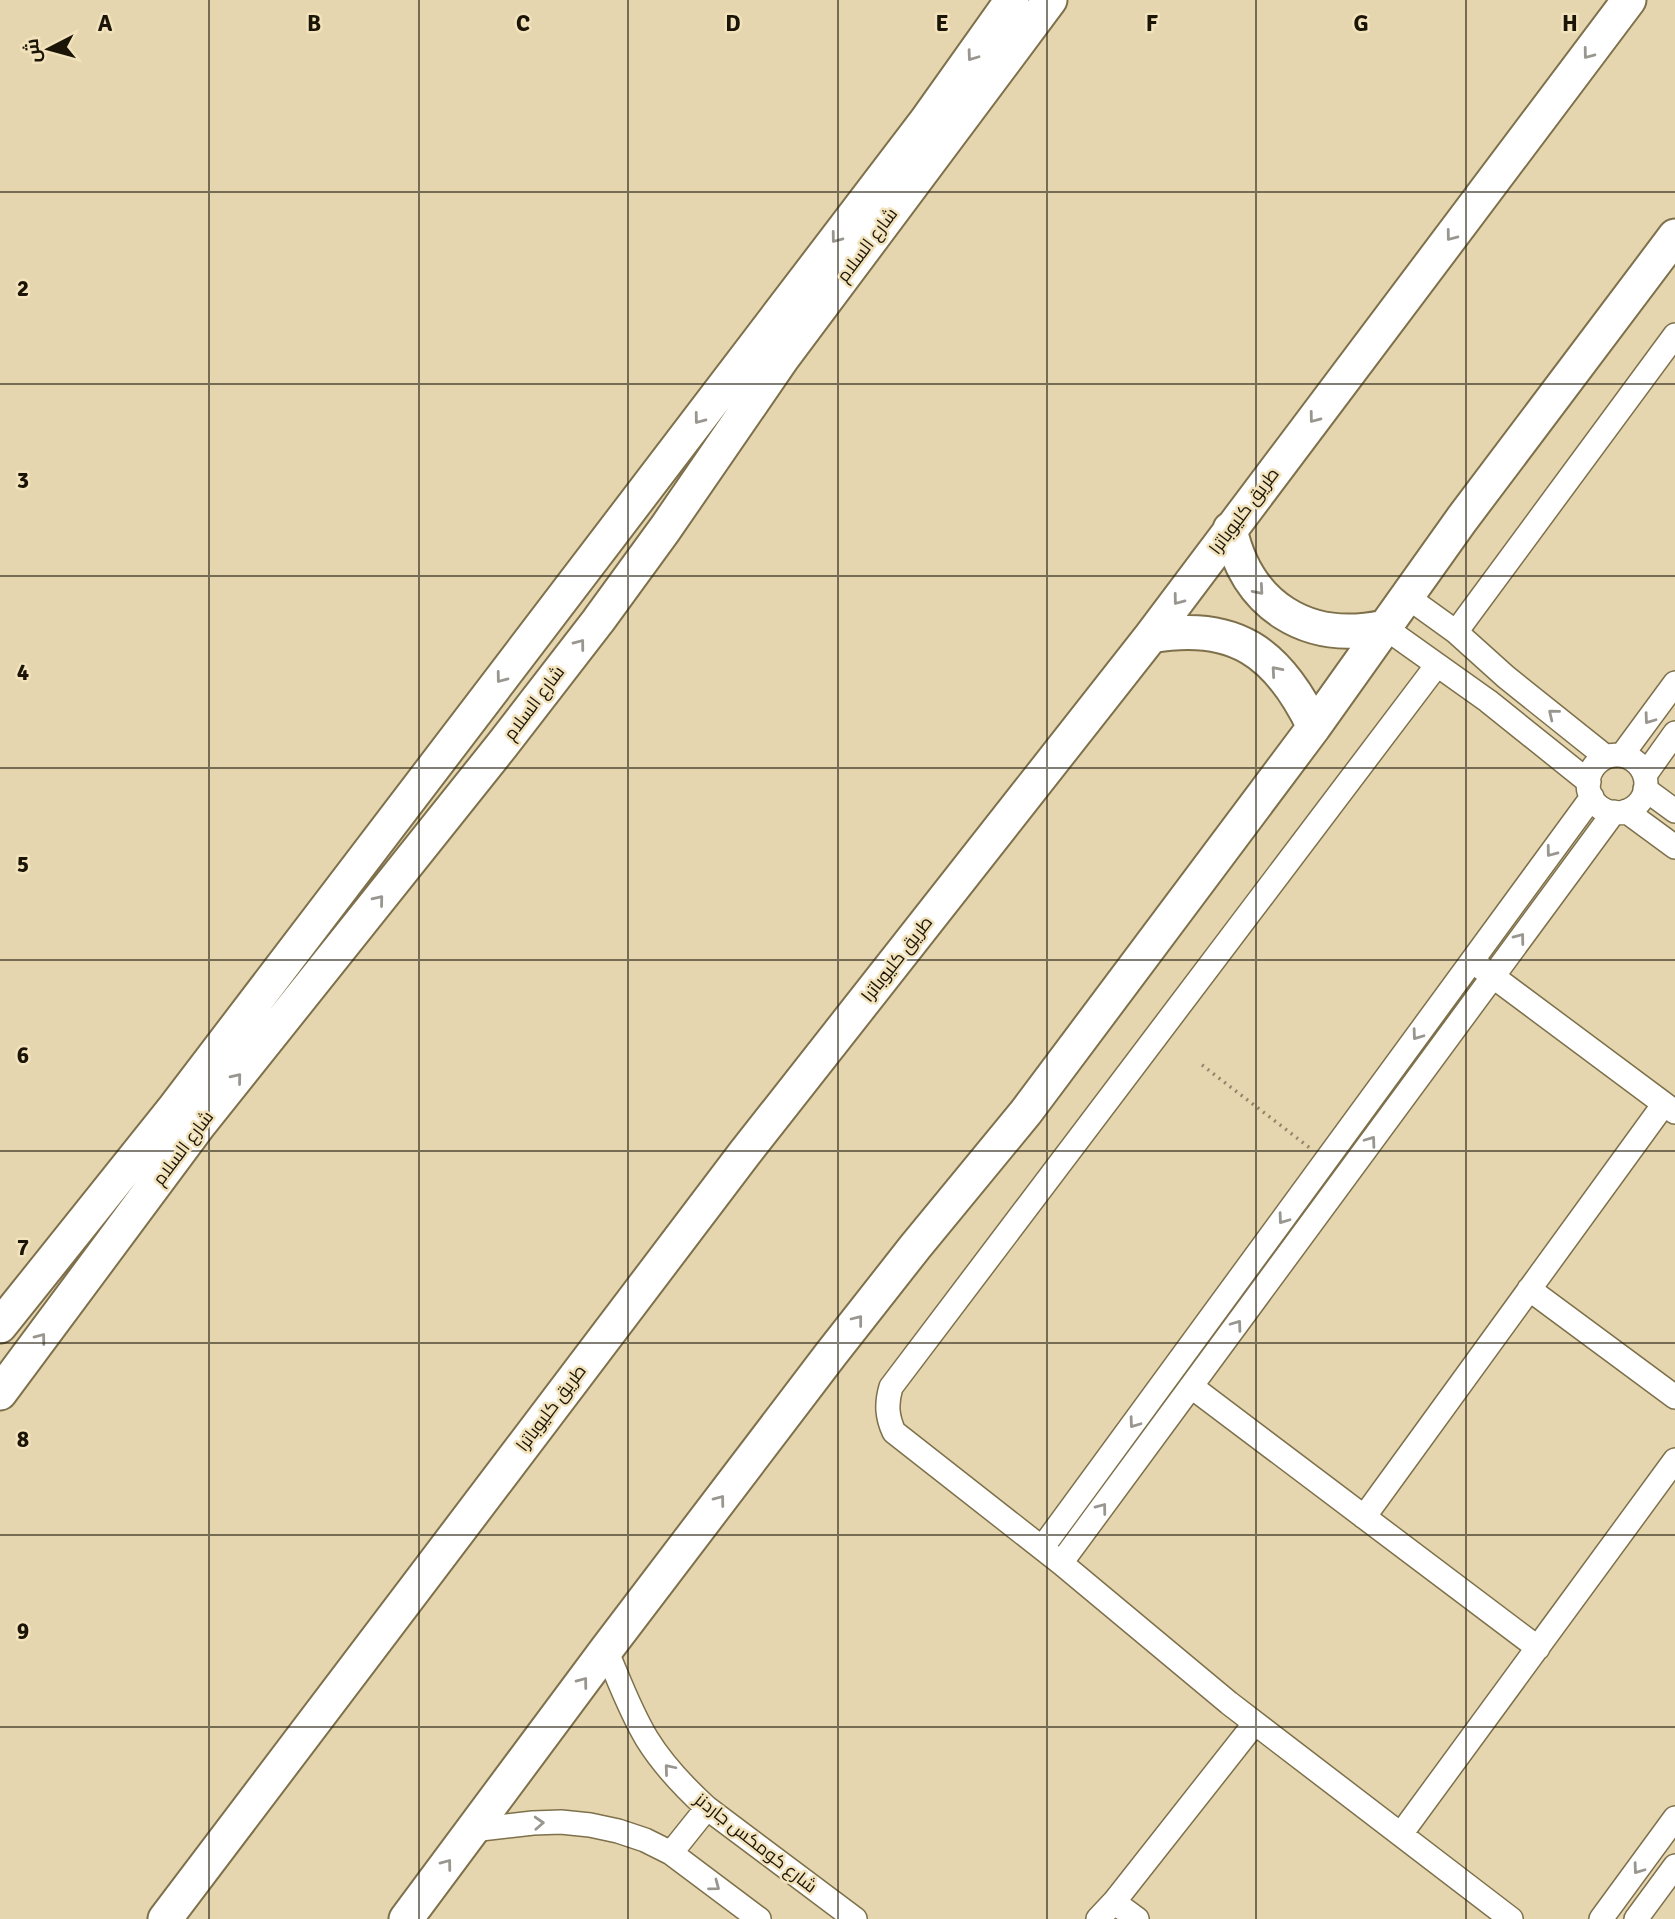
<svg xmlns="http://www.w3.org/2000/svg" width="1675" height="1919" font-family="Signika,Cairo,sans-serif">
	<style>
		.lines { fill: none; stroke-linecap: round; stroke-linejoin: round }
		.street-casing { stroke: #7d704b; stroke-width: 26 }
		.secondary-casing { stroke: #7d704b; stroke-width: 37 }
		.path { stroke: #908568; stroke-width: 3.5; stroke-dasharray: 2 5; stroke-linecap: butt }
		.street { stroke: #fff; stroke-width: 23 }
		.secondary { stroke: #fff; stroke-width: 33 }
		.oneway { stroke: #98968f }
		.grid { fill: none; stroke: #1b1507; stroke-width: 2; stroke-opacity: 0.55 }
		.labels { text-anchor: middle; stroke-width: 5; stroke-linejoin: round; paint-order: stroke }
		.street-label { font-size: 18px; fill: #1b1507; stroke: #f2e3bc }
		.grid-label { font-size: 23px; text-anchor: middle; font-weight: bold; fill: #1b1507; stroke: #f2e3bc; stroke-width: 5; stroke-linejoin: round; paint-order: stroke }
	</style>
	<rect width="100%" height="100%" fill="#e5d6af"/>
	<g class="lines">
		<!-- street casing -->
		<g class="street-casing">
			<path id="street" d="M1406 596 1456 632 1506 677 1606 757
				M1384 627 1488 701 1589 782
				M1456 632 1675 335
				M1437 665 891 1387C886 1404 887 1417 894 1432L1061 1563 1229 1703 1511 1919
				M1622 755 1675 683
				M1588 784a29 29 0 1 1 58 0a29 29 0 1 1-58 0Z
				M1645 775 1675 733
				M1645 789 1675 811
				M1626 811 1675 847
				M1479 966 1675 1112
				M1529 1289 1675 1397
				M1192 1387 1538 1648
				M1364 1517 1664 1104
				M1042 1548 1592 797
				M1061 1563 1614 812
				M606 1650C619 1680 630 1711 647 1739 663 1765 684 1787 707 1808L855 1919
				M472 1830 533 1823 561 1822 590 1825 618 1831 645 1840 671 1853 759 1919
				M1401 1834 1675 1460
				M671 1853 707 1808
				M1114 1902 1137 1919
				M1098 1919 1114 1902 1255 1723
				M1601 1919 1675 1818
				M1636 1919 1675 1866"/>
		</g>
		<!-- secondary casing -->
		<g class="secondary-casing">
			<path id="secondary" d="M1230 529C1247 606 1307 644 1384 627
				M1151 636C1234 621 1278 652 1314 727
				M0 1326 175 1107 926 121 1012 0
				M0 1393 199 1125 503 744 598 621 665 529 782 359 1050 0
				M165 1919 744 1154 1151 636 1629 0
				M406 1919 606 1650 831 1354 915 1247 1026 1112 1314 727 1462 519 1675 236"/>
		</g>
		<!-- path -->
		<path class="path" d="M1202 1065 1310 1148"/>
		<!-- street -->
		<use href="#street" class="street"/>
		<!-- secondary -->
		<use href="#secondary" class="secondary"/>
	</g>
	<!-- one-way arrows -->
	<defs><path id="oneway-chevron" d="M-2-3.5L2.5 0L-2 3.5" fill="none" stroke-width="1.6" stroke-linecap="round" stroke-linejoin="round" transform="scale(1.75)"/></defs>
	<g class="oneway">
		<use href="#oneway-chevron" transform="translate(1588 54) rotate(127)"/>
		<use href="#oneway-chevron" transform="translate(972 56) rotate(126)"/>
		<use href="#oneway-chevron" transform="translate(1451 236) rotate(127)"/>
		<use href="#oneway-chevron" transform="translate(836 238) rotate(127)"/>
		<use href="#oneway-chevron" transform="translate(1314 418) rotate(127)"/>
		<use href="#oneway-chevron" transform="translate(699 419) rotate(127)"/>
		<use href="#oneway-chevron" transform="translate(1259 590) rotate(49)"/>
		<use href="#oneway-chevron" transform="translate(1178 600) rotate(127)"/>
		<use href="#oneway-chevron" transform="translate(580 644) rotate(-53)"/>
		<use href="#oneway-chevron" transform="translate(1276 671) rotate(-131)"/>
		<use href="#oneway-chevron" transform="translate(501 678) rotate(127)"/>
		<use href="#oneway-chevron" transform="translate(1553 714) rotate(-141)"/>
		<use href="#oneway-chevron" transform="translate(1649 719) rotate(126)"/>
		<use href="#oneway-chevron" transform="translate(1551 852) rotate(127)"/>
		<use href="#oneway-chevron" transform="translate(379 900) rotate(-51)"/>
		<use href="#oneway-chevron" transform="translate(1520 938) rotate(-53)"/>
		<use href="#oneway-chevron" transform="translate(1417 1035) rotate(126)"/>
		<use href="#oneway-chevron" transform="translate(237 1078) rotate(-51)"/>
		<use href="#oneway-chevron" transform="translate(1371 1141) rotate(-54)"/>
		<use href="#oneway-chevron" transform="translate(1283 1219) rotate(126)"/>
		<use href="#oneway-chevron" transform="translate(858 1320) rotate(-52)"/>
		<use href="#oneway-chevron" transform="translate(1237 1325) rotate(-54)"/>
		<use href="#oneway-chevron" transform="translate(41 1338) rotate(-53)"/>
		<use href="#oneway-chevron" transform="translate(1134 1423) rotate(126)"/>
		<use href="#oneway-chevron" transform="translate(720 1500) rotate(-53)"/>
		<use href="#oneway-chevron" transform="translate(1102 1508) rotate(-53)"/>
		<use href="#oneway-chevron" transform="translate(583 1682) rotate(-53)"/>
		<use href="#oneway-chevron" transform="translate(669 1769) rotate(-130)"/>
		<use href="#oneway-chevron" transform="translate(539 1823) rotate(-3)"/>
		<use href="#oneway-chevron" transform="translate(447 1864) rotate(-53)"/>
		<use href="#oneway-chevron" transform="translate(1638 1869) rotate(126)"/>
		<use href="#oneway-chevron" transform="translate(715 1886) rotate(37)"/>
	</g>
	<!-- grid -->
	<path class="grid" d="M209 0V1919M419 0V1919M628 0V1919M838 0V1919M1047 0V1919M1256 0V1919M1466 0V1919M0 192H1675M0 384H1675M0 576H1675M0 768H1675M0 960H1675M0 1151H1675M0 1343H1675M0 1535H1675M0 1727H1675"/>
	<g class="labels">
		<!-- street labels -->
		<g class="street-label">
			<text transform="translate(867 245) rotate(-53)" y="6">شارع السلام</text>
			<text transform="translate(1244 511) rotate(-53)" y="6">طريق كليوباترا</text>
			<text transform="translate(534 703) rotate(-53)" y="6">شارع السلام</text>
			<text transform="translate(897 959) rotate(-52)" y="6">طريق كليوباترا</text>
			<text transform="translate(183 1148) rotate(-53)" y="6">شارع السلام</text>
			<text transform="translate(551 1408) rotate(-53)" y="6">طريق كليوباترا</text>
			<text transform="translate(756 1843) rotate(38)" y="6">شارع كومكس جاردنز</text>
		</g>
	</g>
	<g class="grid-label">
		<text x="105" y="31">A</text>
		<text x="314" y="31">B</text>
		<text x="523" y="31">C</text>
		<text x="733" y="31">D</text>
		<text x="942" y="31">E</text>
		<text x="1152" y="31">F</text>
		<text x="1361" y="31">G</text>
		<text x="1570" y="31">H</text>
		<text x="23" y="296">2</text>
		<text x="23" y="488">3</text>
		<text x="23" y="680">4</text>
		<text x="23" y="872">5</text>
		<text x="23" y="1063">6</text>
		<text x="23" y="1255">7</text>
		<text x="23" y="1447">8</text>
		<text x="23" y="1639">9</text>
	</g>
	<!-- north arrow -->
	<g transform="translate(49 49) rotate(264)" stroke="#f2e3bc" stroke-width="5" paint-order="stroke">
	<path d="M0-5L12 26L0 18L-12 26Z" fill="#1b1507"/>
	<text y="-10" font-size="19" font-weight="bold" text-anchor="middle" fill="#1b1507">ش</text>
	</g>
</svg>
